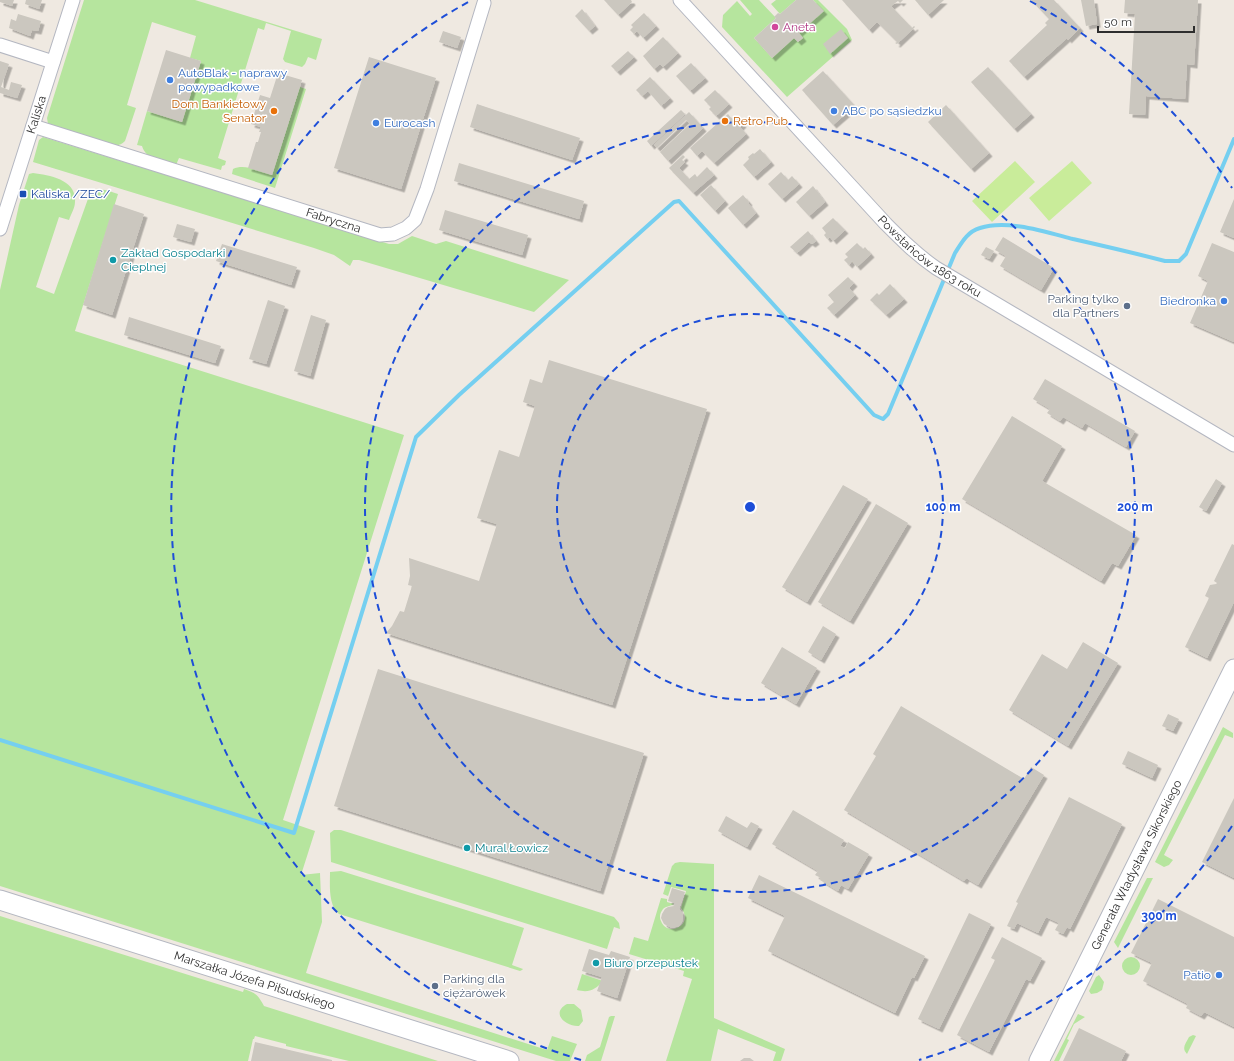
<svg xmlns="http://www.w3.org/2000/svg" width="1234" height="1061" font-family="Raleway,sans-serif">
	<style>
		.green { fill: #b6e59e }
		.pitch { fill: #c9ec9a }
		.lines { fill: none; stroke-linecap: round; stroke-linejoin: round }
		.stream { stroke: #75cff0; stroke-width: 4 }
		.building { fill: #cbc7bf; filter: url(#shadow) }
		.street-casing { stroke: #b4b7c1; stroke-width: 15 }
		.secondary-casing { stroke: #b4b7c1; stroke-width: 21 }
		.street { stroke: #fff; stroke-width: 13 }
		.secondary { stroke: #fff; stroke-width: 19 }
		.ring { fill: none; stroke: #1d4ed8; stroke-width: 2; stroke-dasharray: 7 5 }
		.hotel-dot { fill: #d1479c; stroke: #fff; stroke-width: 1.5 }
		.shop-dot { fill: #3f7fe0; stroke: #fff; stroke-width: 1.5 }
		.food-dot { fill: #e8710a; stroke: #fff; stroke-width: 1.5 }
		.transit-dot { fill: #1a4fb4; stroke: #fff; stroke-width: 1.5 }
		.culture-dot { fill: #0f9aa8; stroke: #fff; stroke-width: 1.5 }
		.service-dot { fill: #5c6f8a; stroke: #fff; stroke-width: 1.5 }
		.labels { text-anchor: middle; stroke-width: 3; stroke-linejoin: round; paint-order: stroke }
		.hotel-label { font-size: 12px; fill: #b23c85; stroke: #fff; text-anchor: start }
		.shop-label { font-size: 12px; fill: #366cbe; stroke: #fff; text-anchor: start }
		.food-label { font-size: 12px; fill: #c56008; stroke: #fff; text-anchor: end }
		.street-label { font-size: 12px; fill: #2e2e2e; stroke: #fff }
		.transit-label { font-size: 12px; fill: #164399; stroke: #fff; text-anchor: start }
		.culture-label { font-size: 12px; fill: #0d838f; stroke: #fff; text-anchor: start }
		.service-label { font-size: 12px; fill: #4e5e75; stroke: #fff; text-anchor: end }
		.centre { fill: #1d4ed8; stroke: #fff; stroke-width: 2 }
		.ring-label { font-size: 12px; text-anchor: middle; font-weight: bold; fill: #1d4ed8; stroke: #fff; stroke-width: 3; stroke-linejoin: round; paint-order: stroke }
	</style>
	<defs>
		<filter id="shadow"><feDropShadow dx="3.5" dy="3.5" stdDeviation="0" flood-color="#0004"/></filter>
	</defs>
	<rect width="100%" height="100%" fill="#efe9e1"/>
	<!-- green -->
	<path class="green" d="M84 0H195L322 39 316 60 308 57 305 64 302 67 285 62 283 59 291 31 266 23 264 30 258 28 218 158 226 161 225 165 222 166 221 170 179 158 176 165C164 162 146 160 142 146L137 145 147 111 182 122 201 61 190 58 196 36 152 22 127 105 136 108 125 141C121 145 118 146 112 145L48 124 47 118Z
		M740 0H759L776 18 754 38 772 58 794 38 798 42 803 38 799 33 823 11 813 0H818L847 29 852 40 787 97 722 27 723 15 737 1 750 16 752 14Z
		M776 0H796L780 14 771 4Z
		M300 87 306 89 275 188 232 174 233 169C245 163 261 172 272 175Z
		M43 137 389 244H398L412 236 436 244 446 241 569 280 534 312 359 260H353L350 266 334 255 314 248 33 162 39 140Z
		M33 173C50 175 77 180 75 202 75 208 71 214 69 220L59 217 36 287 54 294 89 196C98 186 106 190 118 194L75 331 404 435 283 820 315 831 301 875 320 873 322 922 306 973 547 1050 552 1036 577 1044 570 1061H556L0 886V290L19 205 29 174Z
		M1223 727 1233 733V738L1225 735 1164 855 1173 860 1169 865 1164 867 1155 862Z
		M334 830H341L614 917 619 923 620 929 614 927 607 949 331 862 330 833Z
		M680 862 714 864V1018L785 1049 781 1061H773L776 1052 718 1029 711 1061H666L692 979 683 976 684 971 629 954 634 937 648 941 661 898 667 899V902L674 904C671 906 666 906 663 909 660 913 659 917 661 921 667 938 695 925 681 908L686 891 671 887 668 896 663 894 672 866 675 863Z
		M341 871 524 928 512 965 523 969 522 970 520 971 339 914C328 905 330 885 330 872Z
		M1147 878H1153L1118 948 1114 942Z
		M0 916 243 992 244 989C256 993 258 995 264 1006L438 1061H349L286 1046V1044L255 1036 254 1039H253L248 1061H0Z
		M1122 966a9 9 0 1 1 18 0a9 9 0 1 1-18 0Z
		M582 974 603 981C595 990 589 993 577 990Z
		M1099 975 1104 982 1102 990 1097 993 1091 994 1089 991 1096 977Z
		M567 1004H574L581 1010 583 1021 579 1026C566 1027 550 1013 567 1004Z
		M1078 1014 1085 1017 1074 1024 1067 1039 1069 1040 1059 1061H1054Z
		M611 1016H615L601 1061H585L587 1055 600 1047 609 1017Z
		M1193 1035 1196 1036 1187 1054C1181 1048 1186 1043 1189 1037Z"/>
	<!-- pitch -->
	<path class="pitch" d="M1015 161 1035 182 992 222 972 201Z
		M1072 161 1092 183 1049 221 1029 198Z"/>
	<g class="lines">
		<!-- stream -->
		<path class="stream" d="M0 740 294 833 416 437 459 395 674 202 679 201 874 415 883 419 888 414 955 253C962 242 967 232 980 228 1007 219 1046 232 1073 239 1104 246 1134 253 1165 261H1179L1186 254 1234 139"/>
	</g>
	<!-- building -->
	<path class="building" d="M0 0H14L12 6 0 2Z
		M26 0H42L39 9 25 4Z
		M604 0H631L632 2 618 15Z
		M796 0H813L824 11 799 33 803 38 798 42 794 38 772 58 754 38 776 18 774 17 778 13 780 14Z
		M842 0H903L900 3 898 1 891 6 912 28 914 26 915 27 897 44 895 43 897 42 877 22 869 30Z
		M915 0H944L928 15Z
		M1031 0H1054L1080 28 1068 40 1067 38 1024 77 1009 61 1047 25 1045 23 1049 19Z
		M1081 0H1094L1097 24 1086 26Z
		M1125 0H1198L1194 65 1187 64 1185 99 1146 96 1145 115 1129 114 1135 14 1124 13Z
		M582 9 595 26 589 31 575 16Z
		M644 13 656 26 643 38 637 31 634 34 630 30 633 27 631 25Z
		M18 14 41 21 38 31 32 30 30 36 9 28 11 19 16 21Z
		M841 29 848 38 830 54 823 44Z
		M443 31 461 37 457 48 439 42Z
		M663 37 678 53 663 67 660 64 654 69 643 56Z
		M166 50 201 61 182 122 147 111Z
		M628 51 634 57 617 72 611 66Z
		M369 57 436 78 401 189 334 168Z
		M0 61 9 64 1 87 9 90 11 82 22 85 17 98 0 93Z
		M691 63 705 78 690 91 676 76Z
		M988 67 1031 114 1014 129 971 82Z
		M823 71 855 106 833 125 802 90Z
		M278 73 302 80 272 175 248 168 256 142H258L261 132H259L261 127 251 124 260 95 270 98Z
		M650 77 670 98 661 106 648 91 642 96 636 90Z
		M715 90 729 104 716 116 709 109 711 107 704 100Z
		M477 104 580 138 572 160 470 127Z
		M946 105 989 153 971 169 928 122Z
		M681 110 685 114 651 146 647 141Z
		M689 112 703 128 668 161 660 152 690 124 686 120 657 148 654 145Z
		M728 114 732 119 736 116 743 124 740 127 746 134 714 163 702 151 697 156 690 148Z
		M760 149 771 162 754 177 743 165 749 159 748 157 753 153 754 154Z
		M683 155 685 157 682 160 685 162 679 168 689 179 695 174 697 177 707 167 714 175 693 193 669 168Z
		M459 163 584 201 579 219 454 181Z
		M781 172 788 180 792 176 799 184 782 199 768 184Z
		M711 185 725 201 715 211 700 195Z
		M813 186 825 202 809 216 796 202Z
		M743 195 749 202 748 203 756 213 743 225 728 208Z
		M1234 199V238L1220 232Z
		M114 204 144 214 112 315 83 305Z
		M445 210 528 235 522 255 439 230Z
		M833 218 845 230 833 241 830 237 827 239 824 235 826 233 822 228Z
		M177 224 195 229 191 242 173 237Z
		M808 231 816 241 812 244 809 242 797 253 790 247Z
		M1003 237 1054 268 1041 290 1000 266 1006 256 995 250Z
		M857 243 863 249 865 247 871 254 857 267 852 261 849 265 844 260 848 257 845 254Z
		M1212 243 1234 252V342L1190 323 1208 281 1198 276Z
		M222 244 297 267 291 285 216 261Z
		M986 247 994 251 989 259 981 255Z
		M848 277 854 283 849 288 855 295 834 315 827 308 834 302 828 295Z
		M890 284 904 299 886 315 870 300 877 293 879 295Z
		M268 300 285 306 266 364 249 359Z
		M311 315 326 320 310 376 294 371Z
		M129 317 221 346 215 363 124 335Z
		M549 360 707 409 612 705 386 633 392 626 400 611 404 612 412 586 408 585 410 576 409 558 479 581 497 524 477 518 499 450 519 457 535 406 523 402 530 379 542 383Z
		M1045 379 1135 431 1126 447 1085 423 1082 428 1063 417 1060 421 1047 413 1050 409 1033 399Z
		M1012 416 1062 446 1042 481 1136 535 1118 566 1112 563 1101 581 962 499Z
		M1216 479 1222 483 1206 511 1199 507Z
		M843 485 868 499 807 602 782 587Z
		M876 504 908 523 850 621 818 602Z
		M1232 544 1234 545V602L1207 658 1185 647 1209 598 1205 596 1210 585 1216 584 1217 583 1214 581Z
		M823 626 836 634 821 660 808 652Z
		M1083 642 1118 663 1068 746 1009 710 1042 654 1067 669Z
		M782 647 817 668 796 704 761 683Z
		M378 669 644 753 600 891 334 806Z
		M901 706 1024 779 1031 767 1044 775 978 885 966 878 964 881 844 810 876 756 873 754Z
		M1168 714 1179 719 1173 731 1162 726Z
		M1128 751 1158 765 1152 778 1122 764Z
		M1069 797 1122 824 1070 929 1067 927 1063 934 1055 930 1059 923 1046 917 1038 933 1017 923 1014 929 1007 926 1018 903 1016 902Z
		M1234 798V878L1202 862Z
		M793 810 844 840 840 846 845 848 848 842 869 854 848 889 841 885 838 891 820 880 821 878 815 875 818 871 772 844Z
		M726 816 747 828 751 822 759 826 747 847 718 831Z
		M759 875 925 956 914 978 912 977 895 1013 768 951 785 916 748 898Z
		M672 888 685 892 679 909 683 914 682 922 679 926 672 928 664 924 661 918 662 914 665 909 668 907 674 906 675 903 668 901Z
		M1158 899 1234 937V1027L1204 1012 1201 1016 1186 1008 1188 1004 1143 981 1152 963 1131 953Z
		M969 913 991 924 939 1029 918 1019Z
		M1002 937 1042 958 1030 981 1026 979 989 1052 957 1035 995 960 991 958Z
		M589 949 609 955 611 951 630 957 617 998 597 991 602 977 582 971Z
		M1079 1028 1126 1051 1121 1061H1063Z
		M255 1042 332 1060V1061H251Z
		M744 1058H750L754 1061H740Z"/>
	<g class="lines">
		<!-- street casing -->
		<g class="street-casing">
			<g id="street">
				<path id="s1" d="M680 0 886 224C902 240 917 255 936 268L1234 445"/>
				<path d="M0 45 53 62"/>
				<path id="s2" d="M33 126 380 235 393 234 406 228 415 220 427 189 484 3"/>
				<path id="s3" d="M0 229 73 0"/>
			</g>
		</g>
		<!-- secondary casing -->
		<g class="secondary-casing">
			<g id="secondary">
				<path id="s4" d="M0 900 509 1061"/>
				<path id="s5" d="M1039 1061 1234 669"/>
			</g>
		</g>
		<!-- street -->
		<use href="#street" class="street"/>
		<!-- secondary -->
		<use href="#secondary" class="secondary"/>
	</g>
	<!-- distance rings -->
	<g class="ring">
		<circle cx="750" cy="507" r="193"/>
		<circle cx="750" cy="507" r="385"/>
		<path d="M1232 826A578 578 0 0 1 919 1060M581 1060A578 578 0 0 1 470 1M1030 1A578 578 0 0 1 1232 188"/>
	</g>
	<!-- markers -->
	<circle class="hotel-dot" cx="775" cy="27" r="4"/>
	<g class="shop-dot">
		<circle cx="170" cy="80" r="4"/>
		<circle cx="834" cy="111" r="4"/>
		<circle cx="376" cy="123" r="4"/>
		<circle cx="1224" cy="301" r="4"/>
		<circle cx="1219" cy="975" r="4"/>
	</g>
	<g class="food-dot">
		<circle cx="274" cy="111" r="4"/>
		<circle cx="725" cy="121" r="4"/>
	</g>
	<rect class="transit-dot" x="19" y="190" width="8" height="8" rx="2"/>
	<g class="culture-dot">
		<circle cx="113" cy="260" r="4"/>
		<circle cx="467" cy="848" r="4"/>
		<circle cx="596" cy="963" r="4"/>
	</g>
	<g class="service-dot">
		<circle cx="1127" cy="306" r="4"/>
		<circle cx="435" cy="986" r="4"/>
	</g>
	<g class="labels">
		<!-- hotel labels -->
		<g class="hotel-label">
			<text x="783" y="31">Aneta</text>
		</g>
		<!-- shop labels -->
		<g class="shop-label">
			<text x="178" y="77">AutoBlak - naprawy<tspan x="178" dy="14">powypadkowe</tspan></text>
			<text x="842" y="115">ABC po sąsiedzku</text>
			<text x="384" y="127">Eurocash</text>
			<text x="1216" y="305" text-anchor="end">Biedronka</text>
			<text x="1211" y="979" text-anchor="end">Patio</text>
		</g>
		<!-- food labels -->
		<g class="food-label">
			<text x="266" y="108">Dom Bankietowy<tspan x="266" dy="14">Senator</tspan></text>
			<text x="733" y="125" text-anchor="start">Retro Pub</text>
		</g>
		<!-- street labels -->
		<g class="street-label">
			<text dy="4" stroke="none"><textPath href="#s3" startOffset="120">Kaliska</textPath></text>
			<text dy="4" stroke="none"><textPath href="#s2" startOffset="315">Fabryczna</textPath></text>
			<text dy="4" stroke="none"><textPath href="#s1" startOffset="359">Powstańców 1863 roku</textPath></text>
			<text dy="4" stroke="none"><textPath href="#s5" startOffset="219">Generała Władysława Sikorskiego</textPath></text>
			<text dy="4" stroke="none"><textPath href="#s4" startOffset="267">Marszałka Józefa Piłsudskiego</textPath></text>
		</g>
		<!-- transit labels -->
		<g class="transit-label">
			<text x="31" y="198">Kaliska /ZEC/</text>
		</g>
		<!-- culture labels -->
		<g class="culture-label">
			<text x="121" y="257">Zakład Gospodarki<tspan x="121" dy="14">Cieplnej</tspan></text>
			<text x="475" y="852">Mural Łowicz</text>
			<text x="604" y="967">Biuro przepustek</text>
		</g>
		<!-- service labels -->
		<g class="service-label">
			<text x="1119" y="303">Parking tylko<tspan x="1119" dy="14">dla Partners</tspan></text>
			<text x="443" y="983" text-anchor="start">Parking dla<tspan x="443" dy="14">ciężarówek</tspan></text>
		</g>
	</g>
	<circle cx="750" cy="507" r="6" class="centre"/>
	<g class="ring-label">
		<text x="943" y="511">100 m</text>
		<text x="1135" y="511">200 m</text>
		<text x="1159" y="920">300 m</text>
	</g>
	<!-- scale -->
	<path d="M1098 26v6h96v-6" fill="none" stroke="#2e2e2e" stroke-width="2"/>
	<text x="1104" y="26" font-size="12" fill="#2e2e2e" stroke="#ffffff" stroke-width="3" paint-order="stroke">50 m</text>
</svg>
